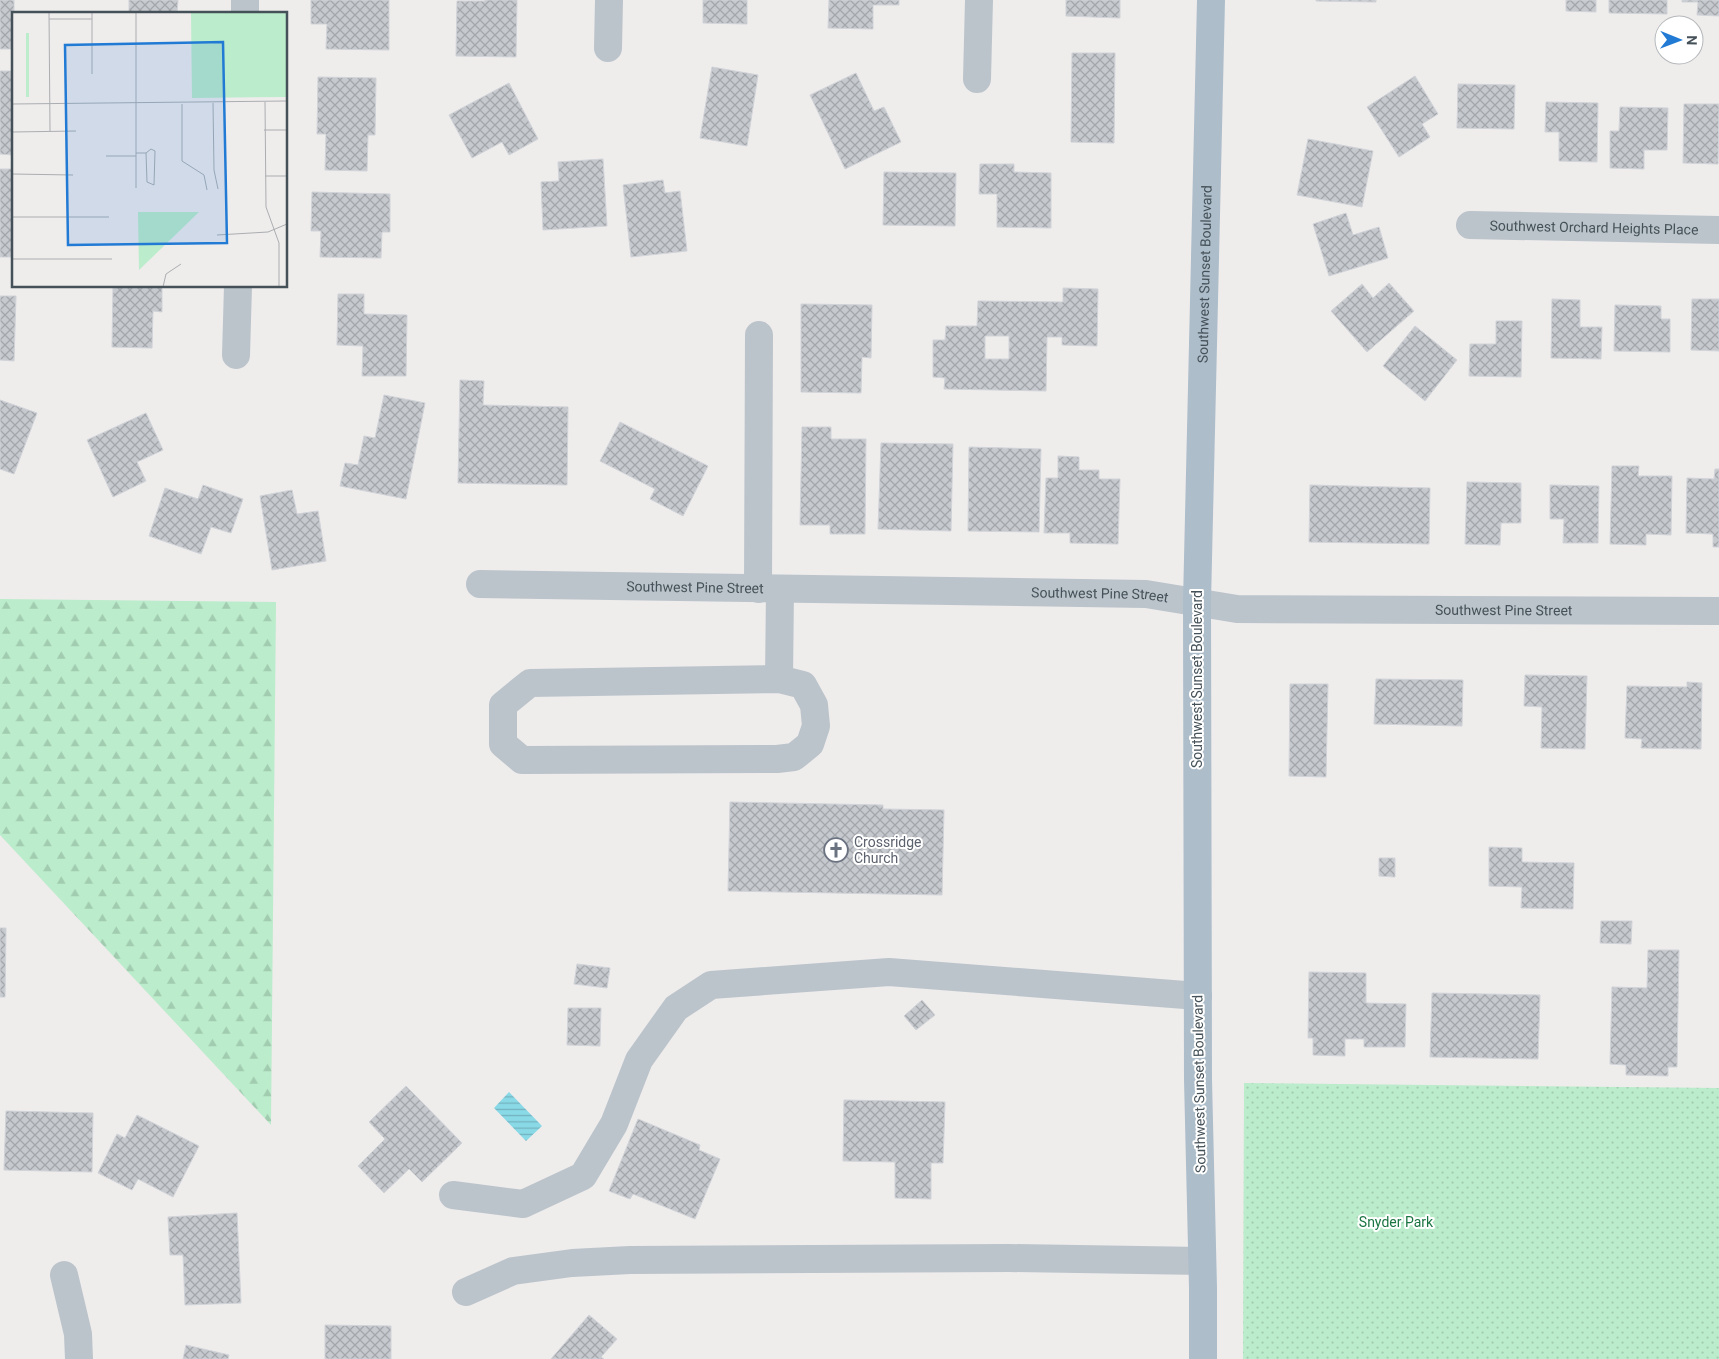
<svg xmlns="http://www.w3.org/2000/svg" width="1719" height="1359" font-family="Roboto,sans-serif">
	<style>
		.grass { fill: url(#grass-dots) }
		.forest { fill: url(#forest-firs) }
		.water { fill: url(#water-rules) }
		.building { fill: url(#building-cross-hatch); stroke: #d0d3d8; fill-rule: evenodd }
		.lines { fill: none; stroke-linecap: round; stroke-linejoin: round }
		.minor { stroke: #bbc4cb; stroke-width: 28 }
		.major { stroke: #adbdca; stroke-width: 28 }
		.labels { text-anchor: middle; stroke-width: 4; stroke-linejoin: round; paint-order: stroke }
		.street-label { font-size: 14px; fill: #455158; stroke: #fff }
		.worship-label { font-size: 14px; fill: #5b616d; stroke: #fff; text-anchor: start }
		.park-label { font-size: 14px; fill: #1b7543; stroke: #fff }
		.inset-road { fill: none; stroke: #abaeb1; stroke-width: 1 }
		.view { fill: #217ad4; fill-opacity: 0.15; stroke: #217ad4; stroke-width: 2.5 }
		.inset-edge { fill: none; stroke: #455158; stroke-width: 2.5 }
	</style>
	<defs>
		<pattern id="grass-dots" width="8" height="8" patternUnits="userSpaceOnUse" patternTransform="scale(1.25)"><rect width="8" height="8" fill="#bbeccb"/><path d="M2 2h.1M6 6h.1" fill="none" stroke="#a2ccb0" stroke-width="1.8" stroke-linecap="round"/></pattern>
		<pattern id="forest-firs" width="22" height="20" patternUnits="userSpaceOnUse" patternTransform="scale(1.25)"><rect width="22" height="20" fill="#bbeccb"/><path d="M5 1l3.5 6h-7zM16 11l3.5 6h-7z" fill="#a2ccb0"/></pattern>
		<pattern id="water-rules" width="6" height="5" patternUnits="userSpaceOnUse" patternTransform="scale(1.25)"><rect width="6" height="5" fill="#8ad9e7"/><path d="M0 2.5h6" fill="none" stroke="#73b2be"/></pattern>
		<pattern id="building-cross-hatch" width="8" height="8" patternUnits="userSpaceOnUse" patternTransform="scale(1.25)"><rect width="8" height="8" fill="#c6cacf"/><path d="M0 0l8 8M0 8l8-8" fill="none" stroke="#a3a6ab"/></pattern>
	</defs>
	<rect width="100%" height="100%" fill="#efecec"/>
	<!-- grass -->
	<path class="grass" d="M1244 1083 1719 1088V1359H1243Z"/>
	<!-- forest -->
	<path class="forest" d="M0 599 276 602 271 1125 0 835Z"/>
	<!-- water -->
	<path class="water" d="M509 1092 542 1126 526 1141 494 1108Z"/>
	<!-- building -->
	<path class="building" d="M0 0H14V49H0Z
		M129 0H178L177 14H129Z
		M311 0H389V50L326 49 327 24H311Z
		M485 0H517L516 57 456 56 457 1H485Z
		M703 0H747V24L703 23Z
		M829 0H899V5H873V29L828 28Z
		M1066 0H1120V18L1066 16Z
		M1316 0H1376V2L1316 1Z
		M1566 0H1596V12L1566 11Z
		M1609 0H1667V14L1609 13Z
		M1682 0H1719V16L1697 15 1698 2H1682Z
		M1072 53H1115L1114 143 1071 142Z
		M712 67 758 75 747 146 700 138Z
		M0 71H14L13 155 0 154Z
		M856 73 874 111 884 107 901 142 845 169 810 95Z
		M1415 76 1438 114 1422 124 1430 137 1399 157 1367 107Z
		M318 77 376 78 375 135H368L367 171 325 170 326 134H317Z
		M509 83 538 139 509 155 502 142 472 158 449 115Z
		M1458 84 1515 85 1514 129 1457 128Z
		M1546 102 1598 103 1597 162 1559 161V132H1545Z
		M1684 104H1719L1718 164 1683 163Z
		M1620 107 1668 108 1667 150H1644V169L1610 168V131H1619Z
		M1308 139 1373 151 1362 207 1297 195Z
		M603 159 607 226 543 230 541 182 559 181 558 162Z
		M980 164H1014V172L1051 173V228L997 227V194H979Z
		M0 169H13L12 257H0Z
		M884 172 956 173 955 226 883 225Z
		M663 180 665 193 680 191 687 251 631 257 623 185Z
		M312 192 390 194V232H382L381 258 320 257 321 231H311Z
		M1346 213 1353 235 1379 227 1388 258 1329 276 1313 224Z
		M1389 283 1414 311 1367 352 1331 311 1362 284 1373 298Z
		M113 286H162V312L153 311 152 348 112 347Z
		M1063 288 1098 289 1097 346 1062 345V337H1047L1046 391 944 389 945 378 933 377V340H945L946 326H977L978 301 1063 302ZM985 336H1009V359H985Z
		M338 294H364V314L407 315 406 376H362L363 346 337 345Z
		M0 296H16L14 361 0 360Z
		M1552 299 1580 300V327H1602L1601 359 1551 358Z
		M1692 299H1719V351L1691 350Z
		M801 304 872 305 871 358 862 357 861 393 801 392Z
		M1615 305 1661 306V319H1670V352L1614 351Z
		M1496 321H1522L1521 377 1469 376 1470 344H1496Z
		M1415 326 1457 360 1425 401 1383 366Z
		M460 380 484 381 483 405 568 407 567 485 458 483Z
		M384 395 425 403 406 499 340 486 345 463 358 465 364 436 375 438Z
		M0 400 37 413 14 474 0 469Z
		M146 413 163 450 137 462 146 481 113 497 87 440Z
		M620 422 708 466 683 516 650 499 655 489 600 461Z
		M802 427H831V439H866L865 534H830V525H800Z
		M881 443 953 444 951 531 878 529Z
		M969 447 1041 449 1039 532 968 531Z
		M1058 456 1079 457V470H1099V479H1120L1118 544 1070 543V533H1044L1046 478H1058Z
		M1612 466H1639L1638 476H1672L1671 535 1646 534V545L1610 544Z
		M1715 469H1719V547H1713V534L1686 533 1687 478 1714 479Z
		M1467 482 1521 483V523H1501L1500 545 1465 544Z
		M203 485 243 499 231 533 211 527 201 554 149 536 165 488 198 499Z
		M1310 485 1430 488 1429 544 1309 542Z
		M1550 485 1599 486 1598 543H1563L1564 519H1550Z
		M292 490 297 514 318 511 326 561 272 570 260 496Z
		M1525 675 1587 676 1585 749 1541 748 1542 707 1524 706Z
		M1376 679 1463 680 1462 726 1374 724Z
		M1687 682 1702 683 1701 749 1641 748 1642 739 1625 738 1627 686 1687 687Z
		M1290 684H1328L1326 777 1289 776Z
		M730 802 883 805V809L944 810 942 895 728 891Z
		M1489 847 1522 848V862L1574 863 1573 909 1521 908 1522 887 1489 886Z
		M1379 858H1395V877L1379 876Z
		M1601 921H1632L1631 944 1600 943Z
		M0 928H6L5 997H0Z
		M1648 950H1679L1677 1067H1668V1076L1626 1075V1065L1610 1064 1612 987 1647 988Z
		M577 964 610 968 607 988 574 984Z
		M1309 972 1366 973V1003L1406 1004 1405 1047H1364V1039H1345V1056L1313 1055V1038H1308Z
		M1432 993 1540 995 1538 1059 1430 1057Z
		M922 1000 935 1015 916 1030 904 1016Z
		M568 1008H601L600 1046 567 1045Z
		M406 1086 462 1143 422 1182 409 1169 384 1193 358 1166 385 1139 369 1122Z
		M844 1100 945 1102 943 1163H931V1199L895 1198V1162L843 1161Z
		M6 1111 93 1113 92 1172 4 1170Z
		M137 1115 199 1146 173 1197 138 1179 132 1190 98 1173 117 1134 125 1138Z
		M638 1119 700 1145 699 1150 720 1159 695 1219 633 1194 630 1199 609 1191Z
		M237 1213 241 1303 185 1305 183 1255H170L168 1217Z
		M589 1315 617 1339 601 1357 604 1359H551Z
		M325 1325 391 1326V1359H325Z
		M186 1345 229 1355 228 1359H183Z"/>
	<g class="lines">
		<!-- minor -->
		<g class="minor">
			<path d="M245 14V0"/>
			<path d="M608 48 609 0"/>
			<path d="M977 79 979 0"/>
			<path id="s1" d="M1470 225 1719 230"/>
			<path d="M236 355 238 286"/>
			<path id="s2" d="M480 584 1146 594 1237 609 1719 611"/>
			<path d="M758 589 759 335"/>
			<path d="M779 679 530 683 503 705V744L522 760 777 759 794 757 810 744 816 726 814 705 803 685 779 679 780 589"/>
			<path d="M453 1195 523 1204 583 1176 614 1124 639 1060 676 1008 711 985 889 972 1198 996"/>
			<path d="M64 1275 78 1334 79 1359"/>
			<path d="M466 1292 513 1271 572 1263 630 1260 1009 1258 1202 1261"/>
		</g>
		<!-- major -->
		<path class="major" id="s3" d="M1203 1359V1288L1198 1080 1197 602 1211 0"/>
	</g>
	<!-- icons -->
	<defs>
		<g id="church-ring" transform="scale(1.25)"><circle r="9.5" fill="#fff" stroke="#6b7280" stroke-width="1.5"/><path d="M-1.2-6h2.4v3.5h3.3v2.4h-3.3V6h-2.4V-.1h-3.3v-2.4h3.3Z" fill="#6b7280"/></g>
	</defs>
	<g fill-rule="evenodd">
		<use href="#church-ring" x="836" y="850"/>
	</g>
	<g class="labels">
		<!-- street labels -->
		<g class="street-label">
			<text dy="5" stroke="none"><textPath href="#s1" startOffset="124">Southwest Orchard Heights Place</textPath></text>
			<text dy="5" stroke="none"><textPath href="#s3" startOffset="1085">Southwest Sunset Boulevard</textPath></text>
			<text dy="5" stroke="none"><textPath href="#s2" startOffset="215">Southwest Pine Street</textPath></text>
			<text dy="5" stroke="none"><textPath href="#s2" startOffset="620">Southwest Pine Street</textPath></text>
			<text dy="5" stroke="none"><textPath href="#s2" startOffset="1025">Southwest Pine Street</textPath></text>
			<text transform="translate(1197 679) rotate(-90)" y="5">Southwest Sunset Boulevard</text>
			<text transform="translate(1199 1084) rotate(-91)" y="5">Southwest Sunset Boulevard</text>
		</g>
		<!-- worship labels -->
		<g class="worship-label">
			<text x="854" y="847">Crossridge<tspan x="854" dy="16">Church</tspan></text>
		</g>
		<!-- park labels -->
		<g class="park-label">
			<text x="1396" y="1227">Snyder Park</text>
		</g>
	</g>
	<!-- overview -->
	<g transform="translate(12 12)">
		<rect width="275" height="275" fill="#efecec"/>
		<path d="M179 0H275V85L180 86ZM14 21H17V85H14Z" fill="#bbeccb"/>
		<path d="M126 200H187L127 258Z" fill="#bbeccb"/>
		<path d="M248 0H275V53L247 52ZM213 37a7 7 0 1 1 14 0a7 7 0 1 1-14 0Z" fill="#bbeccb"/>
		<path class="inset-road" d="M37 0 38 119M37 7H80M80 62V0M253 90 254 195 267 231V275M201 91 202 158 206 177M0 92 275 89M170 92V149L192 163 195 178M252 118H275M0 120 64 119M124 141H134L139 137 143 139 142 173 135 170 134 141M94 144H124M0 162 61 163M253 164H275M124 176V0M0 205H97M205 223 256 220 275 212M0 247H100M151 275 154 262 169 252"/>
		<path class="view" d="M211 30 215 231 56 233 53 33Z"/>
		<rect width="275" height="275" class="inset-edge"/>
	</g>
	<!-- north arrow -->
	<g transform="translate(1679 40) rotate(91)"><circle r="24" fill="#ffffff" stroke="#b5b9bc"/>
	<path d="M0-4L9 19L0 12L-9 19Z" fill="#217ad4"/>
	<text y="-8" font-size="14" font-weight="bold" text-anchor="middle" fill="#455158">N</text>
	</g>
</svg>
